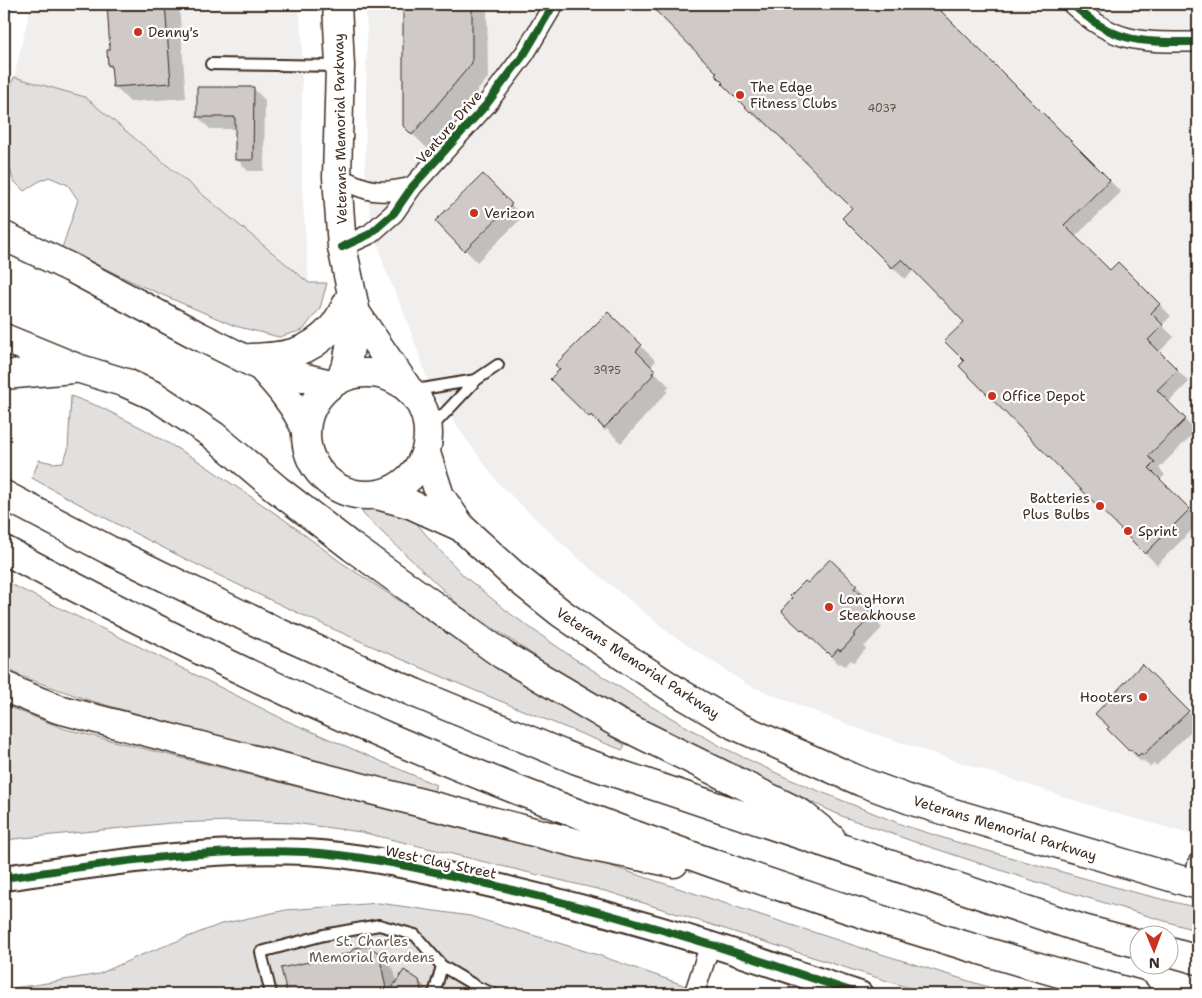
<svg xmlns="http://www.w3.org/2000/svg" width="1202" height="998" font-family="'Shantell Sans',sans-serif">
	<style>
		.built { fill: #f1efee }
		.green { fill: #e2e0de; stroke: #8e857e }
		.shadow { fill: #0003 }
		.building { fill: #cfcac7; stroke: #3b2a1e }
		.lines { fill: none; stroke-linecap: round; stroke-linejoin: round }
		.service-casing { stroke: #3b2a1e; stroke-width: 14 }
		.minor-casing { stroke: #3b2a1e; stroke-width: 22 }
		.tertiary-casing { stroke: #3b2a1e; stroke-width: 28 }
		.secondary-casing { stroke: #3b2a1e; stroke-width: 31 }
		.motorway-casing { stroke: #3b2a1e; stroke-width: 31 }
		.service { stroke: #fff; stroke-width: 10 }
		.minor { stroke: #fff; stroke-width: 19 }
		.tertiary { stroke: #fff; stroke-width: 24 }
		.secondary { stroke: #fff; stroke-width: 28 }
		.motorway { stroke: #fff; stroke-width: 28 }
		.cycleway-casing { stroke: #fff; stroke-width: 11 }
		.cycleway { stroke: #1b5e20; stroke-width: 8 }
		.poi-dot { fill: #c8321e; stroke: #fff; stroke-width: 2 }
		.labels { text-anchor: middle; stroke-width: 4.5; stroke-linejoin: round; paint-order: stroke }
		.number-label { font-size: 11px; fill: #605248 }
		.poi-label { font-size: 14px; fill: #3b2a1e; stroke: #fff; text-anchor: start }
		.street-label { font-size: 14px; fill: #3b2a1e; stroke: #fff }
		.park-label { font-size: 14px; fill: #65584e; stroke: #fff }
	</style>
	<rect width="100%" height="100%" fill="#fff"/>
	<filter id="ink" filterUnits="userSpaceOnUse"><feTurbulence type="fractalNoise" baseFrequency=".02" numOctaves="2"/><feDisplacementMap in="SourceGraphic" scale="10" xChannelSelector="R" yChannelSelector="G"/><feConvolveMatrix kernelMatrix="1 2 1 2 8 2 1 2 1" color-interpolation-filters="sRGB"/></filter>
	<g filter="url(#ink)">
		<!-- built -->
		<path class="built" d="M31 4H299L302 37V187L309 283 85 97 14 77Z
			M365 4H1198V836L1107 811 854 727 748 685 672 635 574 555 499 484 432 392 406 318 384 266 370 213 365 169 367 29Z"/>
		<!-- green -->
		<path class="green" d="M14 77 85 97 309 283H327L320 308 303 330 279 337 235 326 137 284 62 248 78 200 68 185 49 177 38 182 24 191 13 180 8 160 4 153V110Z
			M71 396 100 407 142 428 197 460 285 520 342 563 403 603 474 652 625 745 622 750C421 671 221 584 32 478L39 460 53 463 63 462 68 450Z
			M346 491 384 501 409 514 432 542 464 576 512 615 572 657 640 700 722 747 789 779 903 825 953 841 1129 891 1198 908V931L1052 887 915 842 844 817 716 758 633 714 541 660 460 606 365 516Z
			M4 581 138 646 285 720 436 785 432 796 88 700 20 676 4 666V625L8 622V610L4 606Z
			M4 705 65 729 592 860 865 949 1011 994H928L609 892 361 832 294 823 233 821 171 823 4 840Z
			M379 903 470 916 598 955 709 994H4V989L35 985 99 974 139 956 221 924 286 910Z"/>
		<!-- shadow -->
		<path class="shadow" d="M108 4H179L186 98 130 102 114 86 113 69 109 65 112 51Z
			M404 4H487L488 78 428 149 404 126Z
			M650 4H933L1121 192 1075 237 1110 272 1118 263 1171 316 1162 325 1174 337 1159 352 1189 382 1168 403 1196 431 1159 468 1165 475 1160 480 1198 519V524L1157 565 961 366 966 361V322L914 270 905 279 893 268 844 218 853 208 774 128 772 130 764 122 763 123 724 84 719 73Z
			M254 89 265 100 264 171H248L237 159V129H210L198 117Z
			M483 176 523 217 477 262 437 221Z
			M608 314 656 361 650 367 670 387 666 390 668 391 621 443 607 429 605 431 552 379Z
			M830 561 868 597 865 600 884 619 879 625 882 628 864 647 866 649 855 661 853 662 851 660 845 666 841 663 839 664 815 640 813 641 784 611Z
			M1142 666 1198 722V724L1156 766 1154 764 1150 767 1143 760 1141 762 1108 729Z
			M378 954 394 970 397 983 419 981 432 994H288L283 969Z"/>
		<!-- building -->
		<path class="building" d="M107 4H165L171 83 113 87 111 65 108 66 107 50H110Z
			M403 4H472V63L412 135 403 126Z
			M649 4H934L1110 180 1064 225 1110 270 1118 262 1160 304 1151 313 1163 325 1148 340 1178 370 1157 390 1186 419 1148 456 1155 462 1149 468 1190 509 1145 554 959 366 964 361 944 341 964 322 902 259 892 268 842 218 852 208 761 118 760 119 751 111 750 112 722 84 723 83 715 75 717 73Z
			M197 87H254L253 160H235V117H197Z
			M483 174 512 204 464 251 435 221Z
			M608 312 642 345 636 351 655 370 652 373 653 375 618 412 619 413 604 428 591 415 589 417 550 379 560 369 555 365Z
			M830 559 857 585 854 588 874 607 868 612 872 616 853 635 855 636 843 649 840 651 838 649 832 656 828 652 827 653 802 629 801 630 786 616 782 611 785 608 784 607 792 598 790 596 805 581 808 583Z
			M1142 664 1189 711 1143 755 1141 753 1138 756 1131 749 1129 751 1107 729 1109 727 1095 714Z
			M368 946 379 953 387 994H287L281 968 350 953 354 948Z
			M404 970 419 980 422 994H388Z"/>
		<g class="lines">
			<!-- service casing -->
			<g class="service-casing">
				<path id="service" d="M211 64 339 66
					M410 391 476 380
					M429 430 476 380 498 365
					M271 994 261 952 324 935 379 925 415 935 442 966 479 988 494 994
					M434 994 442 966"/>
			</g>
			<!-- minor casing -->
			<g class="minor-casing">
				<path id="minor" d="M1072 4C1116 45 1142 42 1198 42
					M337 177C368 192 379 195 412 187
					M342 247 370 234 394 213 412 187 486 105 525 53 554 4
					M1193 883 1198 863
					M694 994 710 945"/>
			</g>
			<!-- tertiary casing -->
			<g class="tertiary-casing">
				<path id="tertiary" d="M4 878C104 864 205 847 306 852 363 855 420 869 475 881 554 899 632 920 709 944 760 960 810 978 860 994"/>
			</g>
			<!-- secondary casing -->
			<g class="secondary-casing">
				<path id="secondary" d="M337 4 340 66 337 177 342 247 356 313 406 386
					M4 236 71 268 195 334 261 367 331 384
					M251 358C285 357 308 354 332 328 340 319 346 305 352 294
					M261 367C279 387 295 405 306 430
					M306 434a61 61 0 1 1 122 0a61 61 0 1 1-122 0Z
					M340 379 347 364 356 313
					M426 453 440 496 462 528 517 578 561 613 617 652 678 692 734 725 862 782 916 802 1198 885
					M377 495 410 504 461 527"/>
			</g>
			<!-- motorway casing -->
			<g class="motorway-casing">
				<path id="motorway" d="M4 338 77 368 126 383 155 396 213 435 278 490 352 547 503 655 616 722 800 813 831 838
					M4 375 73 369
					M4 495 109 550 277 632 415 693 577 760 1083 929 1140 944
					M4 550C132 618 262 683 395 740 636 842 884 927 1136 994
					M4 685 18 693 58 709 588 846 674 863
					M1170 952 1198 960"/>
			</g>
			<!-- service -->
			<use href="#service" class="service"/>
			<!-- minor -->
			<use href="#minor" class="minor"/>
			<!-- tertiary -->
			<use href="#tertiary" class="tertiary"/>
			<!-- secondary -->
			<use href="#secondary" class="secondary"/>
			<!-- motorway -->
			<use href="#motorway" class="motorway"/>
			<!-- cycleway casing -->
			<g class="cycleway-casing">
				<path id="cycleway" d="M1072 4C1116 45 1142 42 1198 42
					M342 247 370 234 394 213 412 187 486 105 525 53 554 4
					M4 878C104 864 205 847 306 852 363 855 420 869 475 881 554 899 632 920 709 944 760 960 810 978 860 994"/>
			</g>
			<!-- cycleway -->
			<use href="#cycleway" class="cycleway"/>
		</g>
	</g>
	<!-- markers -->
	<g class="poi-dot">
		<circle cx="138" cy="32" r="5"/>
		<circle cx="740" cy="95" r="5"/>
		<circle cx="474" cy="213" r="5"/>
		<circle cx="992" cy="396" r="5"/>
		<circle cx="1100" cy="506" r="5"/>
		<circle cx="1128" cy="531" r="5"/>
		<circle cx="829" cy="607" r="5"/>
		<circle cx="1143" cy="697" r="5"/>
	</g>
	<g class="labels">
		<!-- number labels -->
		<g class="number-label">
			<text x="882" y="112">4037</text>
			<text x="607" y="374">3975</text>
		</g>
		<!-- poi labels -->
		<g class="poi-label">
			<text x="148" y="37">Denny's</text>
			<text x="750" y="92">The Edge<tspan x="750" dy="16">Fitness Clubs</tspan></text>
			<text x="484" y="218">Verizon</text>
			<text x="1002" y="401">Office Depot</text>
			<text x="1090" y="503" text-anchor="end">Batteries<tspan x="1090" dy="16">Plus Bulbs</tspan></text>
			<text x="1138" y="536">Sprint</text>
			<text x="839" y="604">LongHorn<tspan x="839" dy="16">Steakhouse</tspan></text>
			<text x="1133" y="702" text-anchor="end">Hooters</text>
		</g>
		<!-- street labels -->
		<g class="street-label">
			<text transform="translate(449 127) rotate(-49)" y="5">Venture Drive</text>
			<text transform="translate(340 129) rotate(-91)" y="5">Veterans Memorial Parkway</text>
			<text transform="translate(638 663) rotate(33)" y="5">Veterans Memorial Parkway</text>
			<text transform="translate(1005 828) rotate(17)" y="5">Veterans Memorial Parkway</text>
			<text transform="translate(441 862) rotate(12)" y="5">West Clay Street</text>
		</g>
		<!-- park labels -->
		<g class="park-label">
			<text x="372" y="946">St. Charles<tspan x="372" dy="16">Memorial Gardens</tspan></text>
		</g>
	</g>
	<!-- margin -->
	<rect width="1202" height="998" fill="none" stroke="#fff" stroke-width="20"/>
	<rect x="10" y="10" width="1182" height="978" fill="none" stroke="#3b2a1e" stroke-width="2" filter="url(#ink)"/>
	<!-- north arrow -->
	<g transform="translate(1154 950) rotate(179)"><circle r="24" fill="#ffffff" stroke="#b1aaa5"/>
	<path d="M0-4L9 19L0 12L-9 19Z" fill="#c8321e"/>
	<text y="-8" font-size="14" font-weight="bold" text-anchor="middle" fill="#3b2a1e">N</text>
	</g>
</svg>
